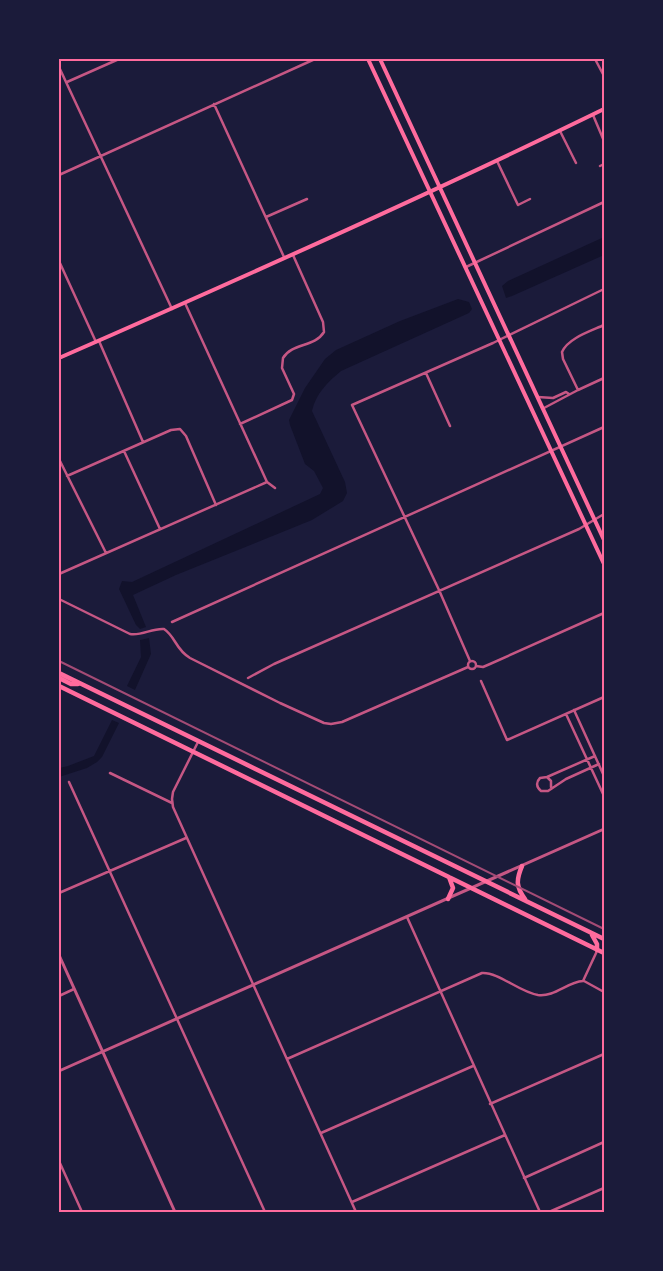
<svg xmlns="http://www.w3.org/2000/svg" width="663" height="1271" font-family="Barlow,sans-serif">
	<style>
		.water { fill: #12122b }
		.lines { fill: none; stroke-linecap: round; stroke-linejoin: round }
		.minor { stroke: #c65784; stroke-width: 2.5 }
		.tertiary { stroke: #c65784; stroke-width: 3 }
		.secondary { stroke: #ff6b9d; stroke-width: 4 }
		.trunk { stroke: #ff6b9d; stroke-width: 4.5 }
		.rail { stroke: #a44b75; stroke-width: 2 }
		.neatline { fill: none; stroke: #ff6b9d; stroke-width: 2 }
	</style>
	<rect width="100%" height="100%" fill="#1b1b3a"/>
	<!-- water -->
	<path class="water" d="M604 237V255L512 296 506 298 502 286 508 281Z
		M458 299 469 302 472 309 469 313 341 371C328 382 316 393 312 411L345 482 347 493 343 501 312 520 176 575 133 595 146 627 140 629 136 625 119 589 122 581 132 582 320 494 323 488 314 471 305 464 290 425 289 420 305 388 325 359 336 350 400 321Z
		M149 638 151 654 135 690 127 686 141 657 140 640Z
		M112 720 119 723 102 757 97 762 87 768 59 777V768L68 766 94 756Z"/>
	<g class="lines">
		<!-- minor -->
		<path class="minor" d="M595 59 604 76
			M59 67 172 309
			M67 82 119 59
			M214 104 284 257
			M593 115 604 141
			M560 131 576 163
			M497 161 518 205 530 199
			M600 166 604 164
			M59 175 315 59
			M266 217 307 199
			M59 261 96 342
			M466 267 604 202
			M185 303 267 482 275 488
			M604 325C591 331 568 338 562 352L563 359 578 390 604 378
			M99 341 143 442
			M426 373 450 426
			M538 397 553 398 566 392 569 394
			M544 408 578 390
			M240 424 292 400 294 394 282 368 283 358C292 343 315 347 324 332L323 322 293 255
			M124 451 160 529
			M59 459 106 553
			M67 476 171 430 180 429 186 436 216 505
			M59 574 267 482
			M59 599 130 634C142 636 152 628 164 629 176 637 175 649 190 658L280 703 324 723 331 724 342 722 468 667
			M172 622 604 427
			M468 665a4 4 0 1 1 8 0a4 4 0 1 1-8 0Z
			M470 661 439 590 352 405 493 343 604 289
			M476 666 483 667 490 664 604 613
			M248 678 274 664 579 529 604 514
			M481 681 507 740 604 697
			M574 710 604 776
			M566 714 604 796
			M198 742 173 792 172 799 173 807 356 1212
			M595 756 547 777 540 778C536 782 536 787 541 791H548L566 779 599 764
			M110 773 172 803
			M547 777 551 781V787
			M69 782 265 1212
			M59 893 186 838
			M407 917 540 1212
			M584 981 604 992
			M59 996 74 989
			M287 1059 482 973C499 972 519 992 538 995 555 997 567 982 583 981L597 951
			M490 1104 604 1054
			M321 1133 473 1066
			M59 1161 82 1212
			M524 1178 604 1142
			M352 1202 505 1135
			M549 1212 604 1188"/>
		<!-- tertiary -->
		<path class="tertiary" d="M59 955 175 1212
			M59 1071 604 829"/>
		<!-- secondary -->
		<path class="secondary" d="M368 59 604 564
			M380 59 604 540
			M59 358C242 278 424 197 604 109"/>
		<!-- trunk -->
		<path class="trunk" d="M59 673 604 939
			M59 678 71 684H78
			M59 686 604 953
			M522 866C516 880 516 887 525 899
			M448 899 453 888 449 877
			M592 935 597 944V950"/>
		<!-- rail -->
		<path class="rail" d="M59 661 604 929"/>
	</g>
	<!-- border -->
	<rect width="663" height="1271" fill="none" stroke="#1b1b3a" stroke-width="120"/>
	<rect x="60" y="60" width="543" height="1151" class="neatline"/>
</svg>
